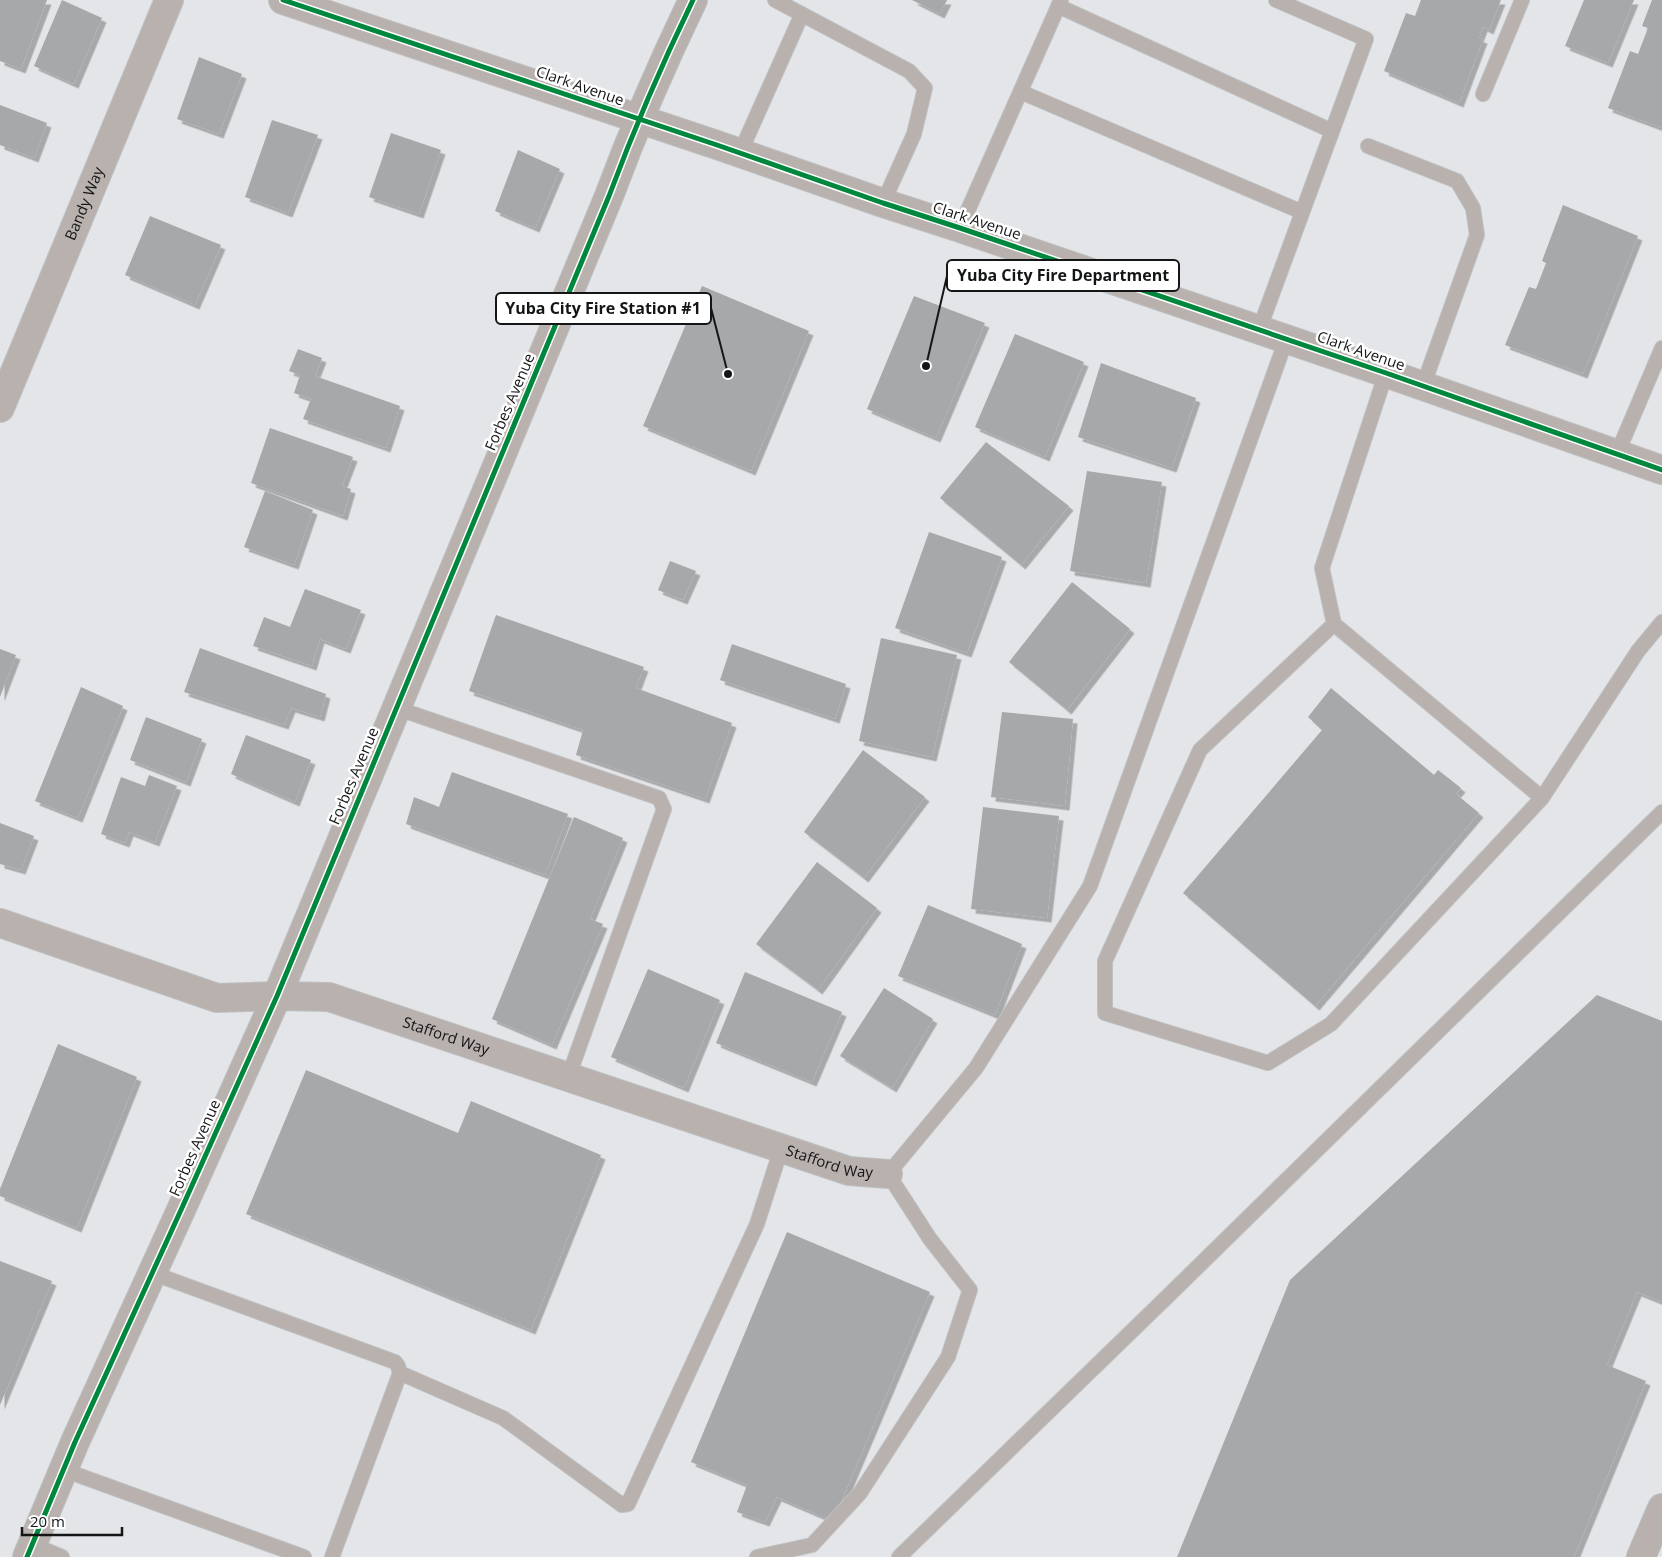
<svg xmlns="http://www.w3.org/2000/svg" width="1662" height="1557" font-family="'Open Sans',sans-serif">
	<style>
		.building { fill: #a6a8aa; filter: url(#shadow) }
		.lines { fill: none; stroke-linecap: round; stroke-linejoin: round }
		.service-casing { stroke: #bec0c2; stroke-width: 16 }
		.minor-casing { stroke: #bec0c2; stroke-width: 30 }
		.tertiary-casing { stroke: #bec0c2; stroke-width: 30 }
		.service { stroke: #b8b1ad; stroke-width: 14 }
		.minor { stroke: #b8b1ad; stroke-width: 28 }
		.tertiary { stroke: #b8b1ad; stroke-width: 28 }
		.cycleway-casing { stroke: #fff; stroke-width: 8 }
		.cycleway { stroke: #00873e; stroke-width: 5 }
		.labels { text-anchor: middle; stroke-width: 5; stroke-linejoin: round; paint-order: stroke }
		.street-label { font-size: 15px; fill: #131517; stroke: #fff }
		.leader { fill: none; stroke: #131517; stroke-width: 2 }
		.callout-dot { fill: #131517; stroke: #fff; stroke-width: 2 }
		.callout { fill: #fff; stroke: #131517; stroke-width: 2 }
		.callout-label { font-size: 16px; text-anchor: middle; font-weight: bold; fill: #131517 }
	</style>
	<defs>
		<filter id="shadow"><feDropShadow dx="4.5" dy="4.5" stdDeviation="0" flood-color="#0004"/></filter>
	</defs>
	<rect width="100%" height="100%" fill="#e3e5e8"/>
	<!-- building -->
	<path class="building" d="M0 0H47L21 69 0 61Z
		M62 0 102 18 74 84 34 66Z
		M912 0H947L940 14Z
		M1421 0H1501L1489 30 1483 27 1479 38 1483 39 1459 103 1384 71 1406 13 1415 16Z
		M1584 0H1634L1608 63 1565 46Z
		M1652 0H1662V128L1608 108 1630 51 1638 54 1648 28 1642 26Z
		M199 57 242 74 219 134 177 119Z
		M0 105 47 123 34 158 0 145Z
		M272 120 318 135 288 213 245 197Z
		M391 133 441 150 419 214 369 197Z
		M518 150 560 169 535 228 495 211Z
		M1563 205 1638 236 1583 374 1505 345 1529 287 1536 289 1546 263 1542 261Z
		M150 216 221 245 195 305 125 275Z
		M702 286 809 331 751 471 643 426Z
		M914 296 985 323 936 438 867 409Z
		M1015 334 1084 362 1045 457 975 427Z
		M298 349 322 358 315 376 400 406 386 448 303 419 311 399 294 393 300 375 289 371Z
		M1101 363 1196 398 1172 468 1078 437Z
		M270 428 353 457 342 486 351 489 343 516 251 483Z
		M986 442 1069 506 1021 565 940 498Z
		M1087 471 1162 482 1146 583 1070 571Z
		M265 491 313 510 294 565 244 547Z
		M929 532 1002 557 967 653 895 628Z
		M670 561 696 571 683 600 658 590Z
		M1072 582 1130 629 1067 710 1009 662Z
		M305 589 361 610 346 649 320 639 312 666 253 646 264 617 290 627Z
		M496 615 644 667 636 688 732 723 705 799 576 755 583 730 469 691Z
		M881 638 957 655 932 757 859 741Z
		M732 644 846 684 835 719 720 680Z
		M200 648 326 694 320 717 291 708 284 725 184 692Z
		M0 649 16 655 0 697Z
		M81 687 123 706 78 818 35 801Z
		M1331 688 1434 775 1438 770 1461 788 1456 794 1479 813 1315 1006 1183 893 1322 730 1308 717Z
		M1002 712 1073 719 1065 806 991 797Z
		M146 717 202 739 186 782 130 760Z
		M246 735 311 760 295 802 231 774Z
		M863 750 925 797 864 878 804 832Z
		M452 772 568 814 545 875 406 824 414 797 439 807Z
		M149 775 177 786 155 842 129 832 125 843 101 834 121 777 145 786Z
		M983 807 1059 816 1047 918 971 909Z
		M574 817 623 838 590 919 603 924 552 1045 492 1019Z
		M0 823 34 836 21 870 0 864Z
		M817 862 877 908 818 990 756 944Z
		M928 905 1022 944 995 1015 898 976Z
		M648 969 720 1000 684 1088 611 1057Z
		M745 972 842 1012 812 1082 716 1043Z
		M884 988 933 1019 892 1088 840 1056Z
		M1597 995 1662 1021V1302L1637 1292 1607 1365 1646 1381 1574 1557H1177L1290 1280Z
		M58 1044 137 1077 77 1228 0 1196V1189Z
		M306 1070 458 1133 471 1101 601 1155 531 1330 246 1214Z
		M787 1232 930 1292 833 1521 777 1497 765 1522 737 1512 747 1485 691 1462Z
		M0 1261 52 1281 0 1405Z"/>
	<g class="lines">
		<!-- service casing -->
		<g class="service-casing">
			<path id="service" d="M775 0 909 71 925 88 914 134 883 203
				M1058 6 1332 131
				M1021 92 1302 212
				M1483 94 1522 0
				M1368 146 1457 181 1473 208 1477 235 1423 386
				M740 153 802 14
				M960 228 1061 0
				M1259 330 1366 39 1276 0
				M1386 373 1322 568 1334 624 1542 798
				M1617 454 1662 348
				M1334 624 1200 750 1105 961V1013L1268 1063 1331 1024 1542 798 1638 651 1662 622
				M396 708 659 798 664 809 568 1078
				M152 1273 395 1362 398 1366 400 1373 332 1557
				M400 1373 503 1418 622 1505 628 1504 757 1224 781 1149
				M64 1470 304 1557
				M33 1545 62 1557
				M757 1557 812 1545 860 1493 948 1357 970 1290 930 1239 888 1174 976 1068 1090 886 1286 340
				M899 1557 1170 1294 1662 812"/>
		</g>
		<!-- minor casing -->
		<g class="minor-casing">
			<g id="minor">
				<path id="s1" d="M0 408 169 0"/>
				<path id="s2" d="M0 923 217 998 277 996 329 997 849 1171 888 1174"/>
				<path d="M27 1557 75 1442 181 1210 277 996 609 196C634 129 662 64 693 0"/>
				<path d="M1641 1557 1662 1508"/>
			</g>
		</g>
		<!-- tertiary casing -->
		<g class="tertiary-casing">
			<path id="tertiary" d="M283 0 717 145 883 203 960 228 1386 373 1662 470"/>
		</g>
		<!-- service -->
		<use href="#service" class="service"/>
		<!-- minor -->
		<use href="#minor" class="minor"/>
		<!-- tertiary -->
		<use href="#tertiary" class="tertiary"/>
		<!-- cycleway casing -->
		<g class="cycleway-casing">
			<path id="cycleway" d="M283 0 717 145 883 203 960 228 1386 373 1662 470
				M27 1557 75 1442 181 1210 277 996 609 196C634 129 662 64 693 0"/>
		</g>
		<!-- cycleway -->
		<use href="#cycleway" class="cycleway"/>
	</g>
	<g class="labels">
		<!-- street labels -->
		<g class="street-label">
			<text transform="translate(580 86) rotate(19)" y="5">Clark Avenue</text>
			<text dy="5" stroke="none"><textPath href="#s1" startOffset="221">Bandy Way</textPath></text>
			<text transform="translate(977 221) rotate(18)" y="5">Clark Avenue</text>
			<text transform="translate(1361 351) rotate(19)" y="5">Clark Avenue</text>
			<text transform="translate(510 402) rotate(-67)" y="5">Forbes Avenue</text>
			<text transform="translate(354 776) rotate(-67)" y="5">Forbes Avenue</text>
			<text dy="5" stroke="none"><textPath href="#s2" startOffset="465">Stafford Way</textPath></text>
			<text transform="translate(195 1148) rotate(-66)" y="5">Forbes Avenue</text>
			<text dy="5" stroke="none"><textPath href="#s2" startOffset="869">Stafford Way</textPath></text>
		</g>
	</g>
	<!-- callouts -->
	<path class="leader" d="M926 366L947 276M728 374L711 308"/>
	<g class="callout-dot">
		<circle cx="926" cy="366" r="5"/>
		<circle cx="728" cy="374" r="5"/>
	</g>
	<g class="callout">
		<rect x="947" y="260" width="232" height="31" rx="5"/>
		<rect x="496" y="293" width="215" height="31" rx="5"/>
	</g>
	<g class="callout-label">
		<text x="1063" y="281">Yuba City Fire Department</text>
		<text x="603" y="314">Yuba City Fire Station #1</text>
	</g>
	<!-- scale -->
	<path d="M22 1527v8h100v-8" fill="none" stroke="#131517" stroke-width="2.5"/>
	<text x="30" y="1527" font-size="15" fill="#131517" stroke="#ffffff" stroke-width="4" paint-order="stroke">20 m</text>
</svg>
